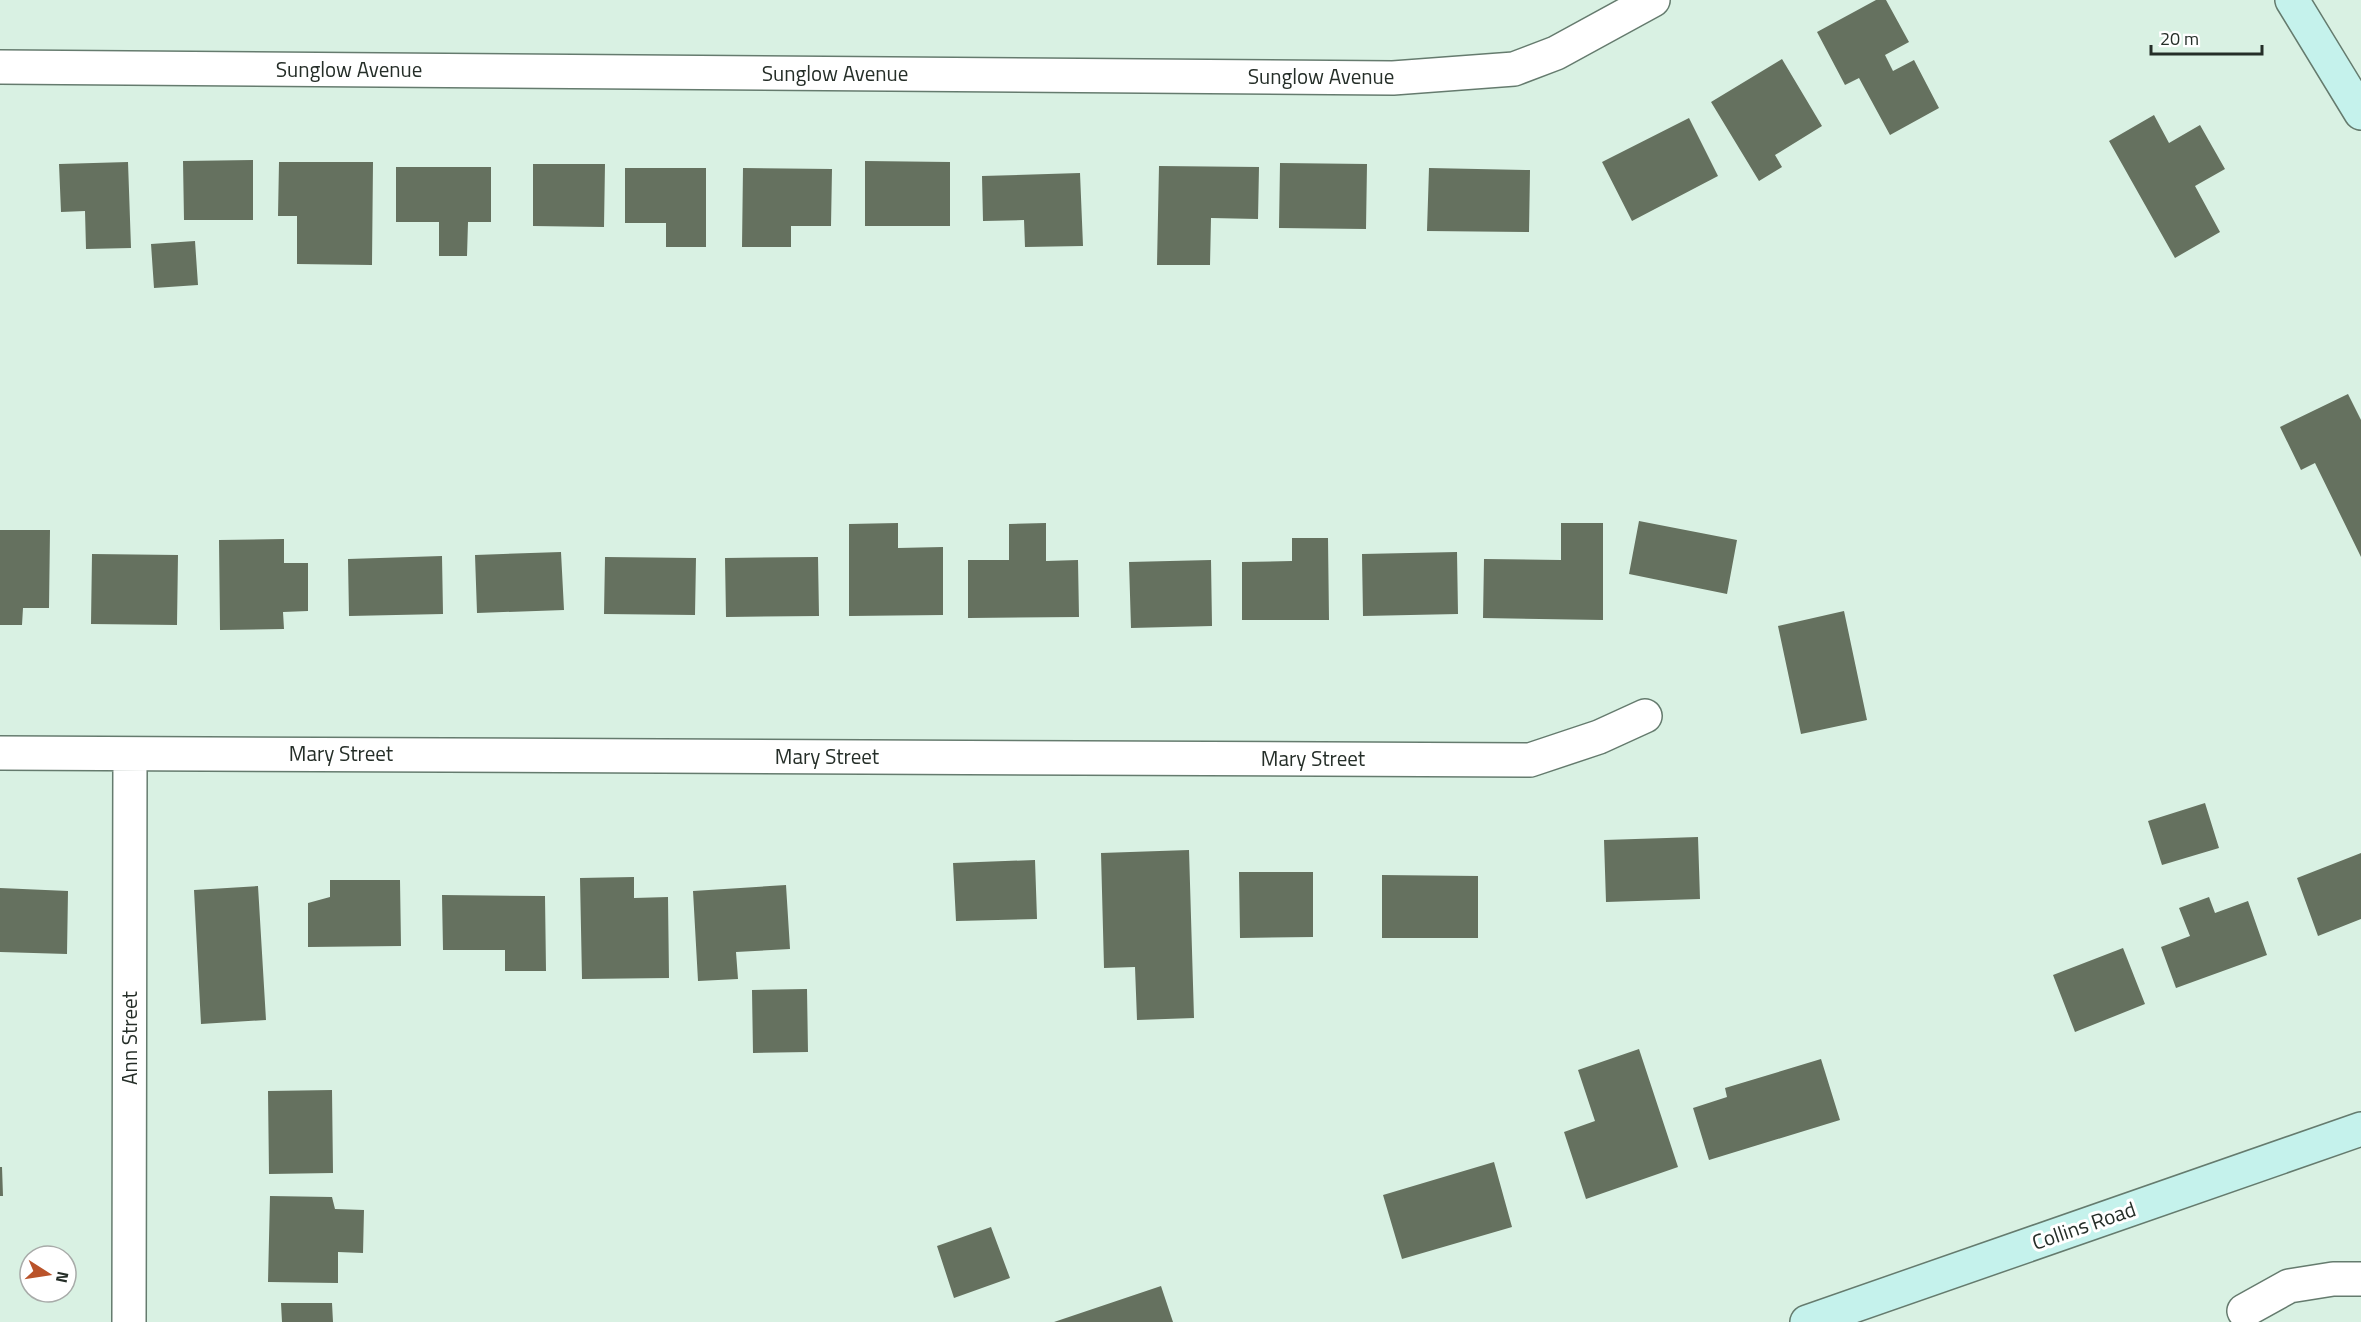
<svg xmlns="http://www.w3.org/2000/svg" width="2361" height="1322" font-family="'Titillium Web',sans-serif">
	<style>
		.building { fill: #65715f }
		.lines { fill: none; stroke-linecap: round; stroke-linejoin: round }
		.minor-casing { stroke: #657b6e; stroke-width: 36 }
		.secondary-casing { stroke: #657b6e; stroke-width: 36 }
		.minor { stroke: #fff; stroke-width: 33 }
		.secondary { stroke: #c5f2ec; stroke-width: 33 }
		.labels { text-anchor: middle; stroke-width: 6; stroke-linejoin: round; paint-order: stroke }
		.street-label { font-size: 21px; fill: #252e28; stroke: #fff }
	</style>
	<rect width="100%" height="100%" fill="#d9f1e3"/>
	<!-- building -->
	<path class="building" d="M1876 0H1886L1909 42 1885 55 1893 71 1914 60 1939 108 1890 135 1859 78 1845 85 1817 32Z
		M1782 59 1822 126 1775 155 1782 167 1759 181 1711 102Z
		M2154 115 2169 143 2200 125 2225 169 2195 186 2220 232 2175 258 2109 141Z
		M1689 118 1718 176 1632 221 1602 162Z
		M253 160V220H184L183 161Z
		M865 161 950 162V226H865Z
		M128 162 131 248 86 249 85 211 61 212 59 164Z
		M279 162H373L372 265 297 264V216H278Z
		M1280 163 1367 164 1366 229 1279 228Z
		M533 164H605L604 227 533 226Z
		M1159 166 1259 167 1258 219 1211 218 1210 265H1157Z
		M396 167H491V222H468L467 256H439V222H396Z
		M625 168H706V247H666V223H625Z
		M743 168 832 169 831 226H791V247H742Z
		M1429 168 1530 170 1529 232 1427 231Z
		M1080 173 1083 246 1025 247 1024 220 983 221 982 176Z
		M195 241 198 285 154 288 151 244Z
		M2348 394 2361 420V557L2315 463 2301 470 2280 427Z
		M1639 521 1737 540 1727 594 1629 574Z
		M898 523V548L943 547V615L849 616V524Z
		M1046 523V561L1078 560 1079 617 968 618V560H1009V524Z
		M1561 523H1603V620L1483 618 1484 559 1561 560Z
		M0 530H50L49 608H23L22 625H0Z
		M1292 538H1328L1329 620H1242V562L1292 561Z
		M284 539V563H308V611L283 612 284 629 220 630 219 540Z
		M561 552 564 610 477 613 475 555Z
		M1457 552 1458 614 1363 616 1362 554Z
		M92 554 178 555 177 625 91 624Z
		M442 556 443 614 349 616 348 559Z
		M605 557 696 558 695 615 604 614Z
		M818 557 819 616 726 617 725 558Z
		M1211 560 1212 626 1131 628 1129 562Z
		M1844 611 1867 720 1801 734 1778 626Z
		M2205 803 2219 848 2162 865 2148 821Z
		M1698 837 1700 899 1606 902 1604 840Z
		M1189 850 1194 1018 1137 1020 1135 967 1104 968 1101 853Z
		M2361 853V919L2318 936 2297 878Z
		M1035 860 1037 919 956 921 953 863Z
		M1239 872H1313V937L1240 938Z
		M1382 875 1478 876V938H1382Z
		M634 877V898L668 897 669 978 582 979 580 878Z
		M330 880H400L401 946 308 947V903L330 897Z
		M786 885 790 949 736 952 738 979 698 981 693 891Z
		M258 886 266 1020 201 1024 194 890Z
		M0 888 68 891 67 954 0 952Z
		M442 895 545 896 546 971H505V950H443Z
		M2209 897 2215 913 2248 901 2267 955 2176 988 2161 947 2190 936 2179 908Z
		M2123 948 2145 1004 2075 1032 2053 975Z
		M807 989 808 1052 753 1053 752 990Z
		M1639 1049 1678 1167 1586 1199 1564 1132 1595 1121 1578 1070Z
		M1821 1059 1840 1120 1709 1160 1693 1108 1727 1097 1725 1088Z
		M332 1090 333 1173 269 1174 268 1091Z
		M1494 1162 1512 1227 1402 1259 1383 1195Z
		M0 1167H2L3 1196H0Z
		M270 1196 332 1197 335 1209 364 1210 363 1253 338 1252V1283L268 1282Z
		M991 1227 1010 1278 954 1298 937 1246Z
		M1161 1286 1173 1322H1054Z
		M281 1303H332L333 1322H282Z"/>
	<g class="lines">
		<!-- minor casing -->
		<g class="minor-casing">
			<path id="minor" d="M0 67 1393 78 1514 69 1556 53 1653 0
				M0 753 1530 760 1599 737 1645 716
				M2244 1311 2289 1286 2333 1279H2361
				M129 1322 130 754"/>
		</g>
		<!-- secondary casing -->
		<g class="secondary-casing">
			<path id="secondary" d="M2292 0 2361 113
				M1807 1322 2361 1129"/>
		</g>
		<!-- minor -->
		<use href="#minor" class="minor"/>
		<!-- secondary -->
		<use href="#secondary" class="secondary"/>
	</g>
	<g class="labels">
		<!-- street labels -->
		<g class="street-label">
			<text x="349" y="77">Sunglow Avenue</text>
			<text x="835" y="81">Sunglow Avenue</text>
			<text x="1321" y="84">Sunglow Avenue</text>
			<text x="341" y="761">Mary Street</text>
			<text x="827" y="764">Mary Street</text>
			<text x="1313" y="766">Mary Street</text>
			<text transform="translate(130 1038) rotate(-90)" y="7">Ann Street</text>
			<text transform="translate(2084 1226) rotate(-19)" y="7">Collins Road</text>
		</g>
	</g>
	<!-- north arrow -->
	<g transform="translate(48 1274) rotate(102)"><circle r="28" fill="#ffffff" stroke="#a8aba9" stroke-width="1.5"/>
	<path d="M0-4.5L10 22L0 15L-10 22Z" fill="#ba532a"/>
	<text y="-9" font-size="16" font-weight="bold" text-anchor="middle" fill="#252e28">N</text>
	</g>
	<!-- scale -->
	<path d="M2151 45v9h111v-9" fill="none" stroke="#252e28" stroke-width="3"/>
	<text x="2160" y="45" font-size="18" fill="#252e28" stroke="#ffffff" stroke-width="4.5" paint-order="stroke">20 m</text>
</svg>
